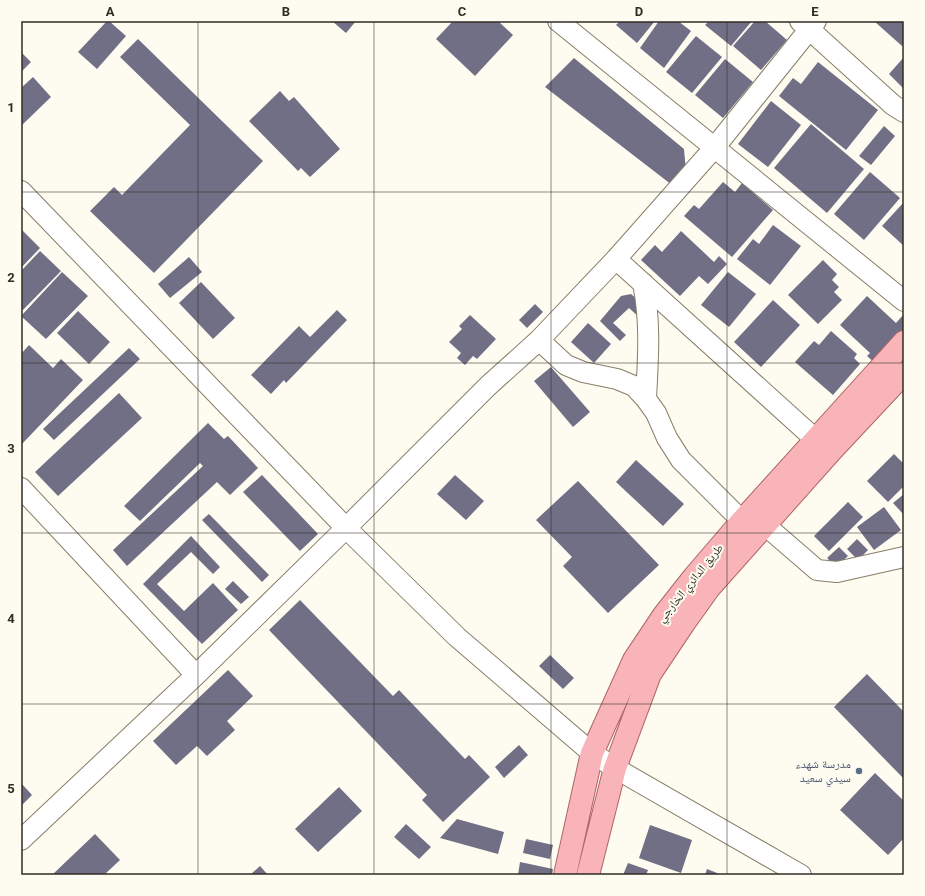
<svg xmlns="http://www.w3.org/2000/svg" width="925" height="896" font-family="Roboto,'Noto Naskh Arabic',sans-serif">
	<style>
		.building { fill: #706f85 }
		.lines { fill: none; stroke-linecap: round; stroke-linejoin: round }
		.minor-casing { stroke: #867e68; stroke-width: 22 }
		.primary-casing { stroke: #ae6465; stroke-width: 24 }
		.minor { stroke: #fff; stroke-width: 20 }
		.primary { stroke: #f8b4b8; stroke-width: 22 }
		.grid { fill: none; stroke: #2f2c23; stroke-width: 1; stroke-opacity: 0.55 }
		.service-dot { fill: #5c6f8a; stroke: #fefbf1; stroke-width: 1.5 }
		.labels { text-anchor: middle; stroke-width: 4; stroke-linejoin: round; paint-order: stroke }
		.street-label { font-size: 12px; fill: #2f2c23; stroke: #fefbf1 }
		.service-label { font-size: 12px; fill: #4e5e75; stroke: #fefbf1; text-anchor: end }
		.neatline { fill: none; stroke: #2f2c23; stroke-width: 1.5 }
		.grid-label { font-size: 13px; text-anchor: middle; font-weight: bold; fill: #2f2c23 }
	</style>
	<rect width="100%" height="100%" fill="#fefbf1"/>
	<!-- building -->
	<path class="building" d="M107 21H109L126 36 97 69 78 52Z
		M332 21H356L346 33Z
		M453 21H498L513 35 475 76 436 39Z
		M620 21H655L637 43 616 25Z
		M659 21H678L691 31 664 68 640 48Z
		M709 21H752L731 46 705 25Z
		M755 21H765L787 40 761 70 733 46Z
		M874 21H904V42L902 46Z
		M696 36 722 57 692 93 666 72Z
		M138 39 263 161 154 273 90 211 114 187 122 195 190 125 120 57Z
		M21 52 31 62 21 72Z
		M904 57V89L889 74Z
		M574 58 684 149 686 171 672 185 545 87Z
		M725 59 753 82 723 118 695 95Z
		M818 62 878 110 846 150 779 96 793 78 801 84Z
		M33 77 51 97 21 126V88Z
		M280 91 289 101 294 97 340 149 310 177 301 168 298 171 249 121Z
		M771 101 801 125 768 167 738 144Z
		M811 124 864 169 827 213 774 168Z
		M884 126 895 136 871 165 859 156Z
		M870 172 900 198 864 240 834 214Z
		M723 182 735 192 742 183 773 210 732 257 684 216 694 205 699 209Z
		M904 202V246L882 226Z
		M773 225 801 246 770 285 737 259 753 239 759 244Z
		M21 229 40 248 21 268Z
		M681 231 714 262 719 256 727 264 708 284 699 276 680 296 641 260 655 245 662 252Z
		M40 251 61 271 23 310 21 308V271Z
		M189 257 202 272 170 298 158 284Z
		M823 260 837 274 832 280 839 287 834 292 842 300 818 324 788 295Z
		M62 272 88 296 46 339 21 316Z
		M728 272 756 294 729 327 701 305Z
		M201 282 235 318 213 339 179 303Z
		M631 294 645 306 640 318 629 308 613 323 626 335 620 341 600 321 621 296Z
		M867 296 896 323 904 314V333L876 364 867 356 870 353 840 325Z
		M773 300 800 325 761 367 734 342Z
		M535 304 543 312 527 328 519 320Z
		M337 310 347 320 286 383 284 380 271 394 251 375 299 326 310 337Z
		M78 311 110 342 89 364 57 333Z
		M470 315 496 339 477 359 473 356 465 365 457 358 461 353 449 342 462 329 459 326Z
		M588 323 611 344 594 363 571 342Z
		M831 331 857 354 854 358 860 364 833 395 795 362 814 341 819 345Z
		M29 345 53 368 61 359 83 380 21 445V354Z
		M129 348 140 359 54 440 43 429Z
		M551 367 590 412 573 427 534 381Z
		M119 393 142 418 58 496 35 472Z
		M208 423 224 439 228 436 258 468 230 495 217 482 127 566 113 550 203 466 200 463 140 521 124 506Z
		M894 454 904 464V486L888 502 867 481Z
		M636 460 684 504 663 526 616 482Z
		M262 475 318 534 300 551 243 492Z
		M455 475 484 501 466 520 437 494Z
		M578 481 659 565 608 613 563 566 572 557 536 520Z
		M904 494V515L893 503Z
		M848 502 863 517 829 551 814 536Z
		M884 507 901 530 874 550 857 527Z
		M209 514 269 575 262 582 202 520Z
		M191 536 220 567 213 574 191 552 157 584 184 611 213 583 238 610 202 644 143 584Z
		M857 539 868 550 858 560 847 549Z
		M839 547 848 556 836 567 827 558Z
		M233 581 249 597 241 604 225 589Z
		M300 600 393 696 399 690 465 759 469 755 490 777 443 822 422 800 427 795 269 630Z
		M550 655 574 678 563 689 539 666Z
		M228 670 253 696 227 721 235 730 207 756 197 746 176 765 153 741Z
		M867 674 904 712V779L834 707Z
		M519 745 528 755 504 778 495 767Z
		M875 773 904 801V838L888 855 840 810Z
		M21 783 32 795 21 806Z
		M339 787 362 811 318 852 295 829Z
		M457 819 504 832 498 854 440 838Z
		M406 824 431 847 419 859 394 837Z
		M650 825 692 840 681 873 639 858Z
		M95 834 120 860 104 875H52Z
		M526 839 553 845 550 859 523 853Z
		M520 862 553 869 552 875H518Z
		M628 863 648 870 646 875H623Z
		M260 866 268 875H250Z
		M707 869 722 875H705Z"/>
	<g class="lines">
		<!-- minor casing -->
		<g class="minor-casing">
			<path id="minor" d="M558 21 904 301
				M800 21 893 105 904 112
				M21 191 346 528 457 637 592 753 615 768 801 875
				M616 259 815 439
				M643 283C651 323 648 359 646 399
				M539 340 566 365 583 372 617 379 634 386 646 399 656 413 667 438 681 460 742 521
				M21 488 196 675
				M765 525 817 570 837 572 904 557
				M21 840 196 675 346 528 488 386 539 340 616 259 715 147 816 21"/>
		</g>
		<!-- primary casing -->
		<g class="primary-casing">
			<path id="primary" d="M565 875 592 753 634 660 664 615 694 577 742 521 904 342
				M588 875 615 768 650 674 684 623 709 588 831 451 904 373"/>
		</g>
		<!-- minor -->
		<use href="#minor" class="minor"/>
		<!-- primary -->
		<use href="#primary" class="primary"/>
	</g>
	<!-- grid -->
	<path class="grid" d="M198 21V875M374 21V875M551 21V875M727 21V875M21 192H904M21 363H904M21 533H904M21 704H904"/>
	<!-- markers -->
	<circle class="service-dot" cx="859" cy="771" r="4"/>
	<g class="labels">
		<!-- street labels -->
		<g class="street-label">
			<text transform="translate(690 583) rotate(-51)" y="4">طريق الدائري الخارجي</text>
		</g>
		<!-- service labels -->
		<g class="service-label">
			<text x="851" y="768">مدرسة شهدء<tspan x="851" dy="14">سيدي سعيد</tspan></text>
		</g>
	</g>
	<!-- border -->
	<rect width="925" height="896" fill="none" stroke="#fefbf1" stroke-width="44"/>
	<rect x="22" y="22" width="881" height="852" class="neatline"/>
	<g class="grid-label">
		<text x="110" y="16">A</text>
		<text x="286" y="16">B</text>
		<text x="462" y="16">C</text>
		<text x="639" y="16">D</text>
		<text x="815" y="16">E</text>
		<text x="11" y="112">1</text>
		<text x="11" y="282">2</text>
		<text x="11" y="453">3</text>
		<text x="11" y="623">4</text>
		<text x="11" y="793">5</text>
	</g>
</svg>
